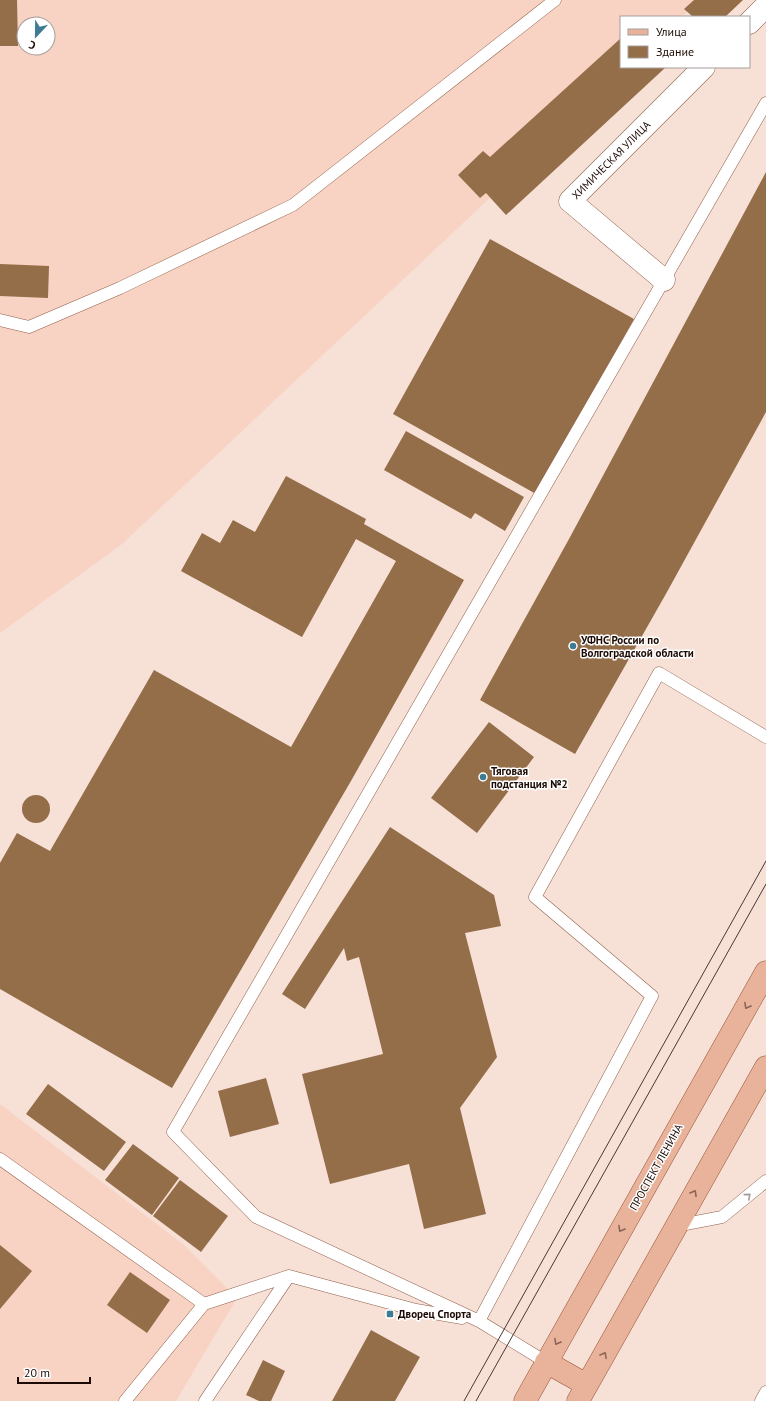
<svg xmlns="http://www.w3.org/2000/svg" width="766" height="1401" font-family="'PT Sans',sans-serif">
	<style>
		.built { fill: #f8d2c2; fill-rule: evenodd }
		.building { fill: #946d49 }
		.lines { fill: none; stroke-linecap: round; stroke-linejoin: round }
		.lane-casing { stroke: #91604b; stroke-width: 13 }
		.street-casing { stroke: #91604b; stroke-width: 23 }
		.primary-casing { stroke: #985639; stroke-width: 23 }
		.lane { stroke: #fff; stroke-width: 12 }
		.street { stroke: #fff; stroke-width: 22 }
		.primary { stroke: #e9b29a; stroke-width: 22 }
		.tram { stroke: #493730; stroke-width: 1 }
		.oneway { stroke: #8d6656 }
		.oneway2 { stroke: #a49d9b }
		.poi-dot { fill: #3f7c93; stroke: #fff; stroke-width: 1.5 }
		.labels { text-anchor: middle; stroke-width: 3; stroke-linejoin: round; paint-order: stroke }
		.street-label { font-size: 11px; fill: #1c0a04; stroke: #fff }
		.poi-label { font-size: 11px; font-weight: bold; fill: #1c0a04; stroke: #fff; text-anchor: start }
	</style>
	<rect width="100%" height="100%" fill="#f7e1d7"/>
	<!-- built -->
	<path class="built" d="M0 0H700L682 17H621V67H629L122 544 0 633ZM24 24H48V48H24Z
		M0 1104 184 1245 237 1298 176 1401H0Z"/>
	<!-- building -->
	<path class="building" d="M0 0H17L18 46H0Z
		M694 0H743L725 17H691L692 16 684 9Z
		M621 38V67H666L506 215 486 193 480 198 458 175 483 151 490 157Z
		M766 172V412L667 592 575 754 480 700 569 539Z
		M490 239 634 319 536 494 393 414Z
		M0 264 49 266 48 298 0 296Z
		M406 431 524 497 505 531 475 513 471 519 384 470Z
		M286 476 366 519 364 524 464 580 351 781 172 1088 0 989V863L17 833 50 851 154 670 291 747 396 561 356 539 302 637 181 571 202 533 220 543 233 520 255 532Z
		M489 722 534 757 477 833 431 798Z
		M22 809a14 14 0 1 1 28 0a14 14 0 1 1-28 0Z
		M390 827 494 895 501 926 465 933 497 1057 460 1108 486 1214 424 1229 409 1164 330 1184 302 1074 383 1054 359 957 347 961 344 948 305 1009 282 994Z
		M266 1078 279 1124 230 1137 218 1091Z
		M48 1084 126 1142 104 1171 26 1114Z
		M133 1144 179 1178 152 1215 105 1180Z
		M180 1180 228 1216 201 1252 153 1216Z
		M0 1245 32 1271 0 1309Z
		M130 1272 170 1300 147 1333 107 1305Z
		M371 1330 420 1357 395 1401H332Z
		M263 1360 285 1371 271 1401H259L246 1395Z"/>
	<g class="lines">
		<!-- lane casing -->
		<g class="lane-casing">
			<path id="lane" d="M0 320 29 327 120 288 293 205 555 0
				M0 1159 204 1304 289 1276 416 1310 462 1318
				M675 1226 722 1217 766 1181
				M479 1321 652 996 535 897 659 673 766 737
				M546 1362 479 1321 256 1217 173 1132 766 103
				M125 1401 204 1304
				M205 1401 289 1276
				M761 1401 766 1392"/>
		</g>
		<!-- street casing -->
		<g class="street-casing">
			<path id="street" d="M749 23 766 6
				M664 280 570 201 704 67"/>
		</g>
		<!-- primary casing -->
		<g class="primary-casing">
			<path id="primary" d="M546 1362 587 1385
				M525 1401 766 972
				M578 1401 766 1067"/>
		</g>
		<!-- lane -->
		<use href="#lane" class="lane"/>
		<!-- street -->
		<use href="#street" class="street"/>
		<!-- primary -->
		<use href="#primary" class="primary"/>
		<!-- tram -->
		<path class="tram" d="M464 1401 766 861
			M476 1401 766 884"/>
	</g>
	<!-- one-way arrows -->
	<defs><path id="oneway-chevron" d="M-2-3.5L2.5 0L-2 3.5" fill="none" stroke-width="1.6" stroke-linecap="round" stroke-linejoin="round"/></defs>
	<g class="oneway">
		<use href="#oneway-chevron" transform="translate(747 1006) rotate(119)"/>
		<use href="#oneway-chevron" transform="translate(694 1193) rotate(-60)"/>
		<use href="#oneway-chevron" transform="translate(621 1229) rotate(119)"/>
		<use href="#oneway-chevron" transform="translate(557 1342) rotate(119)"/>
		<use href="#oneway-chevron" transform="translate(604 1355) rotate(-61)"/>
	</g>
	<use class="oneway2" href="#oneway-chevron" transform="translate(748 1196) rotate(-40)"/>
	<!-- markers -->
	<g class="poi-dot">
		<circle cx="573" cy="646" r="4"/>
		<circle cx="483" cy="777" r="4"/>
		<rect x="386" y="1310" width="8" height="8" rx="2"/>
	</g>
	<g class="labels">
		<!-- street labels -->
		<g class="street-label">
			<text transform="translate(611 160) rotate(-45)" y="4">ХИМИЧЕСКАЯ УЛИЦА</text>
			<text transform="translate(656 1167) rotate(-61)" y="4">ПРОСПЕКТ ЛЕНИНА</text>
		</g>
		<!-- poi labels -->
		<g class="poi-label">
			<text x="581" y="644">УФНС России по<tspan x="581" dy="13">Волгоградской области</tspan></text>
			<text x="491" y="775">Тяговая<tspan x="491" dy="13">подстанция №2</tspan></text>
			<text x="398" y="1318">Дворец Спорта</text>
		</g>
	</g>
	<!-- legend -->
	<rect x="620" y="16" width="130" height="52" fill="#ffffff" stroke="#a49d9b"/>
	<rect x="628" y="29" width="20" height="6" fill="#e9b29a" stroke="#a49d9b"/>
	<text x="656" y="36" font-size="12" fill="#1c0a04">Улица</text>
	<rect x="628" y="46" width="20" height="12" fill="#946d49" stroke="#a49d9b"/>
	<text x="656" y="56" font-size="12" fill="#1c0a04">Здание</text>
	<!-- north arrow -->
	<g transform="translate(36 36) rotate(202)"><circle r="19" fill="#ffffff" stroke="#a49d9b"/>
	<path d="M0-3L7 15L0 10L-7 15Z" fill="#3f7c93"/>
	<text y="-6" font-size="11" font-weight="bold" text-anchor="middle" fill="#1c0a04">С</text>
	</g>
	<!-- scale -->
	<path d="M18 1377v6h72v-6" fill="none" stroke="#1c0a04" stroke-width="2"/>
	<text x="24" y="1377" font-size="12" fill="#1c0a04" stroke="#ffffff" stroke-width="3" paint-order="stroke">20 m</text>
</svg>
